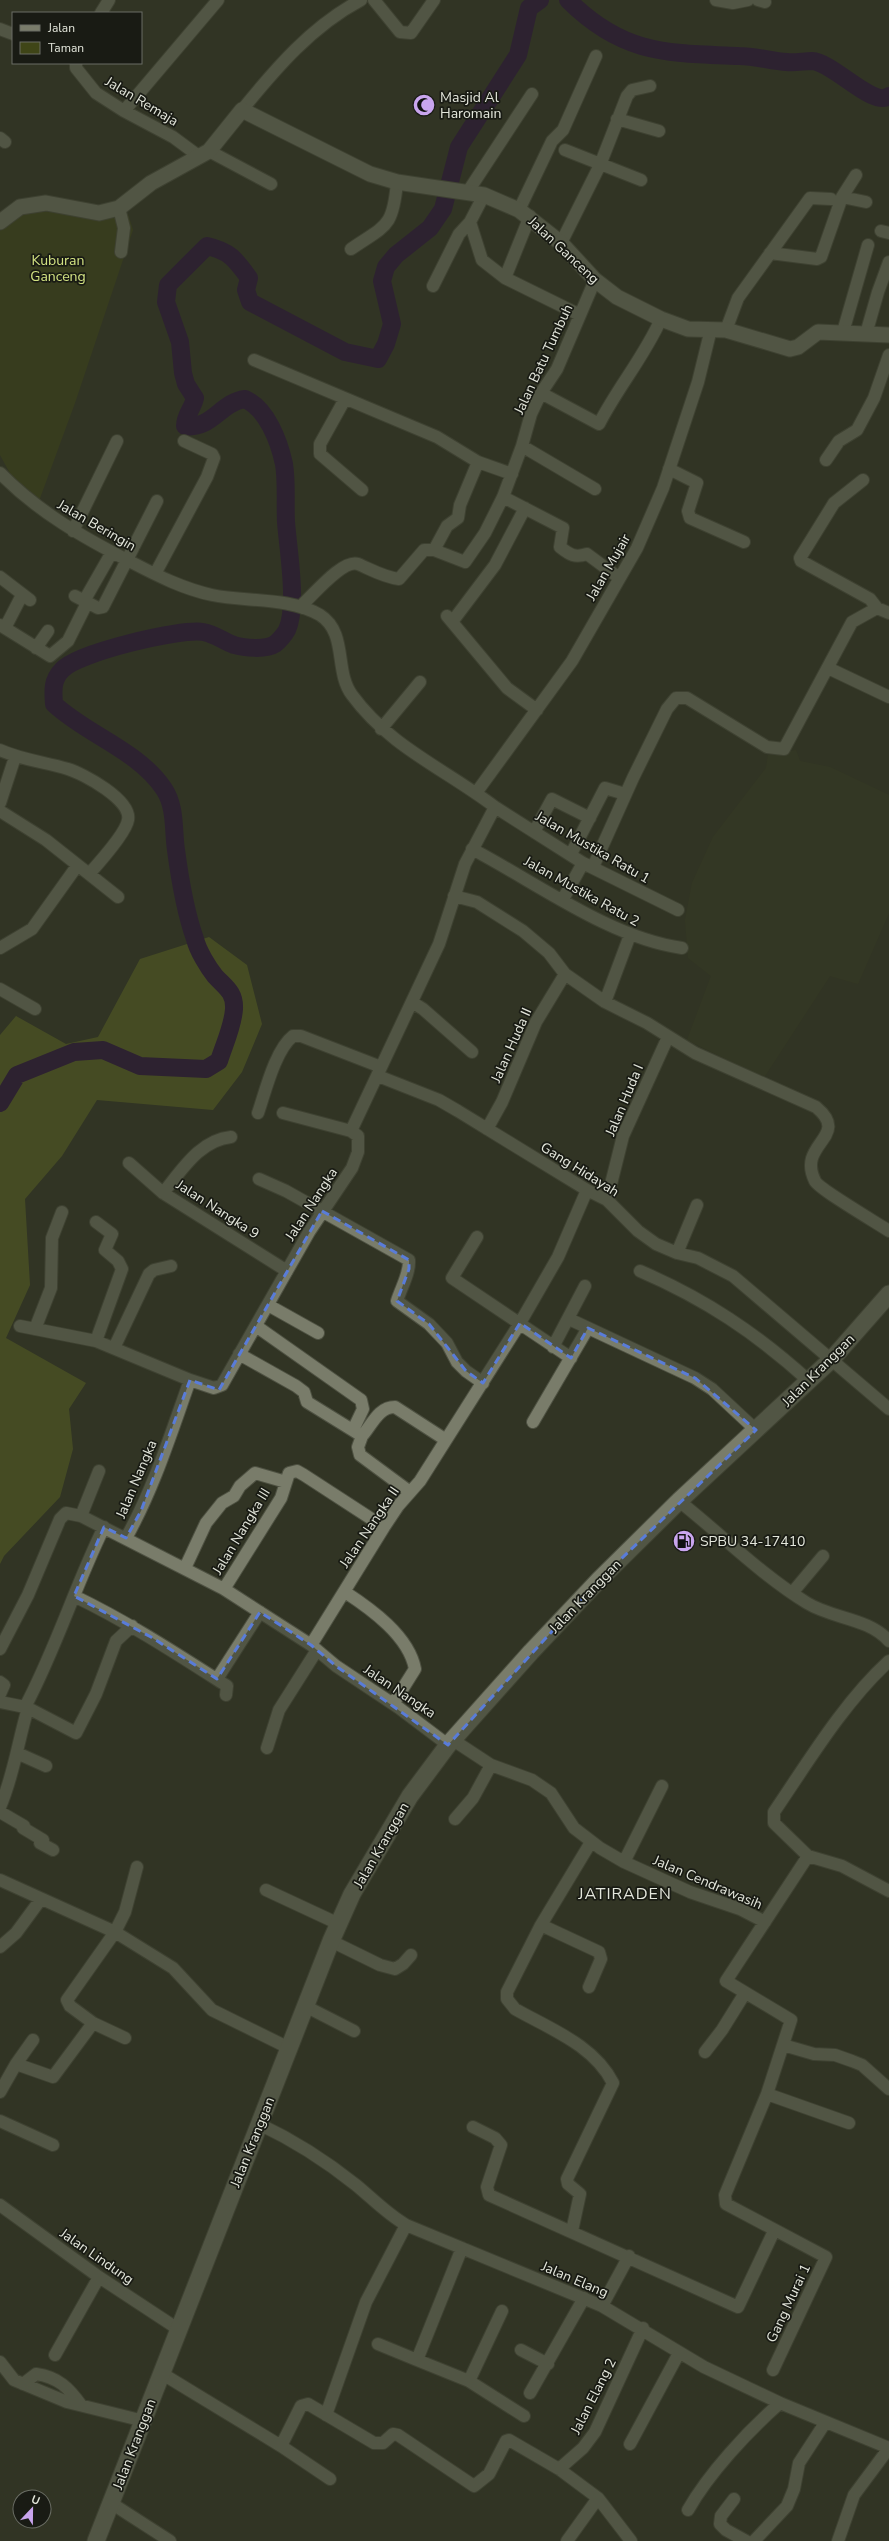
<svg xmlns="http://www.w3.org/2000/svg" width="889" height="2541" font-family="'Nunito Sans',sans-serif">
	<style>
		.built { fill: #373b24 }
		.green { fill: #3f4517 }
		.forest { fill: #5e6723 }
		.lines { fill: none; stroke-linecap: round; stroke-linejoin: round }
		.river { stroke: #290c3f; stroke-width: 18 }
		.minor-casing { stroke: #4e5142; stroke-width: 14 }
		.tertiary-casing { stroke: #4e5142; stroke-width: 17 }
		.secondary-casing { stroke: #4e5142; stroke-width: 19 }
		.minor { stroke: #797c6a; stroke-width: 12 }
		.tertiary { stroke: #797c6a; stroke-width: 15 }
		.secondary { stroke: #797c6a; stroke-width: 17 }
		.marked { fill: none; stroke: #597cd9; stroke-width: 3; stroke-dasharray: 8 5; stroke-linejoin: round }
		.labels { text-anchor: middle; stroke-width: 3.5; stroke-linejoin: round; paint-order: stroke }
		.poi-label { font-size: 14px; fill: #e4e7dc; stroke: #191b14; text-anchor: start }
		.street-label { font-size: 14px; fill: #e4e7dc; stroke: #191b14 }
		.park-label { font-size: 14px; fill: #d2e282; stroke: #191b14 }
		.quarter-label { font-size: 16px; letter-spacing: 1px; fill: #e4e7dc; stroke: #191b14 }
	</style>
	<rect width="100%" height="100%" fill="#313424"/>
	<!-- built -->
	<path class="built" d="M796 750 800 761 830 767 889 795V913L858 984 830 976 765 1076 754 1073 687 1040 711 976 688 958 685 920 692 883 713 837 766 768 768 755Z"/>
	<!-- green -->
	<path class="green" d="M56 207 97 217 128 214 133 230 75 403 39 501 12 477 0 455V231L17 213Z"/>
	<!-- forest -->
	<path class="forest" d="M209 937 247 965 262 1024 242 1072 213 1110 97 1100 62 1156 25 1199 30 1285 6 1338 86 1383 69 1409 73 1449 60 1497 4 1556 0 1564V1035L16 1016 66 1044 98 1037 140 959Z"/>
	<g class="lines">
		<!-- river -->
		<path class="river" d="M568 0C623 55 667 53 739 56 755 56 771 61 787 62 795 63 804 61 812 61 833 62 873 108 889 96
			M0 1103 17 1075 74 1052 103 1050 140 1066 206 1069 219 1061C224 1045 233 1026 234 1009 235 992 225 987 215 976 208 967 198 951 195 939 185 911 180 880 176 850 173 830 176 807 164 789 138 750 87 735 54 704 53 691 52 680 62 670 76 653 181 628 203 632 215 634 223 641 234 645 244 648 266 650 275 644 279 641 285 634 287 630 298 606 288 549 286 522 285 503 287 482 284 464 279 441 267 409 245 399 221 402 211 430 185 426 185 415 193 408 195 398L186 384 183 373 180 342 166 302 168 285 207 246C230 251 236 260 249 278L246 290 250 302 345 352 378 359 386 344 392 324 382 281 386 267 396 255 430 228 443 209 459 147 518 55 529 8 540 0"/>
		<!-- minor casing -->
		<g class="minor-casing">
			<path id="minor" d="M374 0 400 32 411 33 434 0
				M716 0 733 3 748 0
				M758 0 765 2
				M101 13 109 0
				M0 29 13 34
				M76 63V68L96 93 124 111 173 137 200 157
				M242 110C276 68 312 26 361 0
				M124 111 218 0
				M617 119 659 131
				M0 138 5 142
				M565 150 641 180
				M209 151 271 184
				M467 193 532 94
				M484 195 470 222 482 260 505 278 580 315
				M842 197 866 202
				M119 208 124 228 121 252
				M519 210 552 141 563 130 596 56
				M881 231 889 233
				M561 243 600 165 627 96 632 90 650 86
				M351 249C386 225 393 228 397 182
				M770 253 817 259 821 257 842 197 856 175
				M505 278 530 216
				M433 286 459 234 470 222
				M726 330 738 298 810 198 831 199
				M843 332 868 245
				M866 334 878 292 889 262
				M254 360 437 437 478 462 512 474
				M541 393 599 424C618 387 644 357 661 319
				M345 399 320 444V454L362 490
				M522 446 595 489
				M826 460 839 441 857 430 874 398 889 355
				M669 469 697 483 688 511 690 518 744 542
				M0 473C38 512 84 538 133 563 158 576 184 589 212 595 246 602 289 597 320 615 348 633 334 671 352 695 390 747 445 769 495 807L465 864 439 944 351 1131
				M863 480 834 503 800 558 801 561 870 599 877 608
				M503 497 563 528 560 547C570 555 575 558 587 554L618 577
				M73 531 117 441
				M434 550 447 526 458 518 460 505 478 462
				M155 574 207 477 214 458 212 454 184 441
				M0 577 30 600
				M75 596 98 608 103 607 157 501
				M84 601 112 552
				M303 608 304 603C315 593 343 559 358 564 372 570 383 577 399 579L424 550H434L465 562 485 533 503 497 522 446 531 414 541 393 557 369 595 280
				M447 616 507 688 537 710
				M452 622 495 565 525 508
				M0 625 50 656 68 641 87 603
				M5 628 22 595
				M36 648 48 631
				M828 668 889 697
				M381 729 420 682
				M0 750C22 760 45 762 68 769 84 774 132 800 128 820 126 833 98 864 89 874L46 840 0 811
				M476 793 572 661 637 548 663 488 698 382 711 329
				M0 803 15 757
				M495 807 583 863 678 910
				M534 832 552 799 590 818
				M472 849C537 883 610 938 682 948
				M571 854 605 788 625 794
				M593 867 633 778 667 709 676 698H687L767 747 784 749 852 622 877 608 889 613
				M89 874 118 897
				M454 896 477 902 523 931 549 953 565 974 605 1002 647 1023 695 1053 816 1107C852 1137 796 1143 815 1181 819 1189 877 1223 889 1231
				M563 899 583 863
				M0 948 32 929 77 866
				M0 989 35 1009
				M412 1002 423 1009 472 1052
				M605 1002 630 935
				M378 1076 439 1100 458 1111 587 1190 607 1200 638 1231 656 1244 677 1253 698 1258 733 1276 889 1409
				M258 1113C265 1093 275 1050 293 1036H301L381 1067
				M487 1129 502 1102 536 1022 565 974
				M231 1137C200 1140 182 1170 163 1193L287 1271
				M129 1163 163 1193
				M259 1179 286 1191 409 1260C410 1273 401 1288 397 1301L429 1324 447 1343 457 1362 466 1371 483 1383
				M607 1200 623 1136 668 1037
				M477 1237 452 1278 571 1358
				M677 1253 697 1205
				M640 1271C705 1299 756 1333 809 1381
				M268 1305 318 1333
				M569 1319 695 1378 712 1389 756 1430
				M20 1326 96 1341 190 1380
				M256 1326 361 1400 363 1409 353 1430
				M35 1329 51 1288 52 1238 62 1212
				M96 1341 122 1269 118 1261 105 1250 112 1234 96 1222
				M553 1347 585 1286
				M114 1348 149 1274 154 1270 171 1266
				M239 1354 296 1386 304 1392 307 1402 362 1436C372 1425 378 1407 395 1407L446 1440
				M533 1422 588 1328
				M362 1436 358 1447 360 1455 410 1492
				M679 1501C722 1535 760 1574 807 1603 833 1619 869 1618 889 1641
				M81 1516 99 1471
				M126 1538C154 1488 171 1433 190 1380L214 1388 222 1385 309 1232 352 1168 358 1152V1136L351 1131 283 1113
				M185 1568 206 1523 222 1503 234 1496 240 1486 255 1473 286 1482
				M224 1589 281 1498 289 1473 297 1471 304 1475 384 1527
				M345 1592C371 1609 409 1636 415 1669L393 1704
				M792 1593 823 1556
				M74 1596C128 1622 177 1654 227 1686L226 1695
				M311 1645 384 1527 398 1506 420 1481 520 1323 558 1257 587 1190
				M0 1649 28 1595 60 1519 66 1513 81 1516 224 1589 311 1645 336 1666 399 1708 448 1745
				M889 1661C844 1702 808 1762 774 1812V1823L808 1856 842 1866 889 1891
				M217 1679 260 1612
				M0 1682 4 1685 0 1694
				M0 1702 25 1707
				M25 1707C56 1649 75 1586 104 1527
				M28 1708 76 1733 96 1694 116 1641 132 1626
				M453 1740 491 1765 532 1780 551 1793 574 1828 600 1848 624 1862 690 1892 740 1909 765 1922
				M267 1748 279 1710 317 1650
				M17 1753 46 1766
				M0 1807C14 1775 18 1741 28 1708L25 1707
				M0 1812 24 1826 23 1828 43 1840 40 1843 53 1850
				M455 1819 473 1798 491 1765
				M624 1862 662 1786
				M137 1867 125 1912 115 1932 173 1968 212 2010 289 2048
				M0 1880 115 1932 67 2000 70 2006 93 2023 53 2077 16 2064 0 2092
				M266 1890 339 1924
				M541 1925 599 1952 601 1959 589 1987
				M331 1941 380 1965 395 1969 403 1964 411 1955
				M0 1947 16 1933 41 1899
				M305 2006 354 2031
				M93 2023 125 2038
				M783 2045 814 2054 835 2055 852 2061 862 2065 889 2089
				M705 2052 722 2030 745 1993
				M16 2064 33 2040
				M767 2094 849 2123
				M0 2121 53 2145
				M259 2124C293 2140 326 2161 356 2185 373 2199 387 2214 406 2225L602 2306 704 2367 780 2403 889 2448
				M473 2127 495 2138 501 2145 487 2187 489 2195 738 2307 774 2231
				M0 2205 99 2277 178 2329
				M572 2231 580 2194 568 2184 567 2179 613 2083C594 2045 550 2029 515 2009L507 1999V1992L541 1925 591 1842
				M462 2248 417 2360 469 2381 524 2416
				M602 2306 629 2256
				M378 2344 417 2360
				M521 2350 548 2364
				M55 2355 99 2277
				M0 2362 14 2380 67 2402 144 2421
				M773 2370 826 2257 726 2204 725 2195 767 2094 791 2020 726 1981 808 1856
				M161 2373 281 2446 301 2406 308 2404 374 2443H383L393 2434 398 2435 474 2486 489 2474 506 2441 509 2440 559 2469 598 2498 631 2541
				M469 2381 502 2311
				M23 2384 36 2374C58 2377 69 2388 81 2405
				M530 2393 584 2298
				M326 2415 366 2302 406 2225
				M630 2444 679 2353
				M281 2446 330 2479
				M559 2469 583 2448 595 2432 643 2328
				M734 2499 721 2516 720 2524 726 2530 746 2541
				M111 2503 170 2541
				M688 2510C709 2473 748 2431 780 2403
				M567 2541 598 2498
				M754 2541 787 2506 794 2489 799 2463 825 2423
				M838 2541 854 2495 889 2448"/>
		</g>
		<!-- tertiary casing -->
		<g class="tertiary-casing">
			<path id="tertiary" d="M0 222 20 207 46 203 99 213 119 208 151 183 209 151 242 110 370 174 397 182 484 195 519 210 561 243 595 280 617 297 661 319 688 329 726 330 790 349 798 347 818 332 889 335"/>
		</g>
		<!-- secondary casing -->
		<g class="secondary-casing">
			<path id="secondary" d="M96 2541 331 1941 352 1894 410 1796 448 1745 531 1652 599 1580 679 1501 832 1359 889 1294"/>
		</g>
		<!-- minor -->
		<use href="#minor" class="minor"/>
		<!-- tertiary -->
		<use href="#tertiary" class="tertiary"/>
		<!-- secondary -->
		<use href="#secondary" class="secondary"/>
	</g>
	<!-- marked area -->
	<path d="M0 0H889V2541H0ZM322 1211 409 1260V1269L397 1301 429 1324 466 1371 483 1383 520 1323 571 1358 588 1328 695 1378 756 1430 599 1580 448 1745 336 1666 311 1645 260 1612 217 1679 151 1637 74 1596 104 1527 126 1538 141 1511 190 1380 219 1390Z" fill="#313424" fill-opacity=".55" fill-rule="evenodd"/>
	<path class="marked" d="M322 1211 409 1260V1269L397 1301 429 1324 466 1371 483 1383 520 1323 571 1358 588 1328 695 1378 756 1430 599 1580 448 1745 336 1666 311 1645 260 1612 217 1679 151 1637 74 1596 104 1527 126 1538 141 1511 190 1380 219 1390Z"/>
	<!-- icons -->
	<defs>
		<g id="mosque-disc" transform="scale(1.15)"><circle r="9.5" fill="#c9a5ee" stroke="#191b14"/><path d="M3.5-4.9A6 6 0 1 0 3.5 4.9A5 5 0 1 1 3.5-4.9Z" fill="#111"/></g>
		<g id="fuel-disc" transform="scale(1.15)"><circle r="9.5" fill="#c9a5ee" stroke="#191b14"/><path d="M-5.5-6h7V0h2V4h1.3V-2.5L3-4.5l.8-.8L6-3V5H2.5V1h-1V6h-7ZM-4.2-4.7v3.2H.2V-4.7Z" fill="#111"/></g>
	</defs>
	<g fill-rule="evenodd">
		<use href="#mosque-disc" x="424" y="105"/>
		<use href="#fuel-disc" x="684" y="1541"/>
	</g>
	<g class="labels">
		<!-- poi labels -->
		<g class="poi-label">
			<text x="440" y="102">Masjid Al<tspan x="440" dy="16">Haromain</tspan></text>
			<text x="700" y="1546">SPBU 34-17410</text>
		</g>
		<!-- street labels -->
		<g class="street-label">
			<text transform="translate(142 101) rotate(31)" y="5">Jalan Remaja</text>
			<text transform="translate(564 250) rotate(43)" y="5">Jalan Ganceng</text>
			<text transform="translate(543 359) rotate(-65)" y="5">Jalan Batu Tumbuh</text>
			<text transform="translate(97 525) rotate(30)" y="5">Jalan Beringin</text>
			<text transform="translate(608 567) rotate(-60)" y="5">Jalan Mujair</text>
			<text transform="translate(593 847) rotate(30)" y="5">Jalan Mustika Ratu 1</text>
			<text transform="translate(582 891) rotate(29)" y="5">Jalan Mustika Ratu 2</text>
			<text transform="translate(511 1045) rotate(-66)" y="5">Jalan Huda II</text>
			<text transform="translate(624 1100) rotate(-67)" y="5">Jalan Huda I</text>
			<text transform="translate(580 1169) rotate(32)" y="5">Gang Hidayah</text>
			<text transform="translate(311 1204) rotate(-57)" y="5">Jalan Nangka</text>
			<text transform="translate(218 1209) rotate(33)" y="5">Jalan Nangka 9</text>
			<text transform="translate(818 1370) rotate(-45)" y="5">Jalan Kranggan</text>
			<text transform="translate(136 1479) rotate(-67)" y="5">Jalan Nangka</text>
			<text transform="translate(369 1527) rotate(-56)" y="5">Jalan Nangka II</text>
			<text transform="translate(241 1531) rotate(-59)" y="5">Jalan Nangka III</text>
			<text transform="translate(585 1596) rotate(-46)" y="5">Jalan Kranggan</text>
			<text transform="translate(400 1691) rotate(34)" y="5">Jalan Nangka</text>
			<text transform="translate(381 1845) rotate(-60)" y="5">Jalan Kranggan</text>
			<text transform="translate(708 1882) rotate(23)" y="5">Jalan Cendrawasih</text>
			<text transform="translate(252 2142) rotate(-68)" y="5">Jalan Kranggan</text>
			<text transform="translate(97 2256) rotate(35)" y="5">Jalan Lindung</text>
			<text transform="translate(575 2279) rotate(23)" y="5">Jalan Elang</text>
			<text transform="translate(788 2303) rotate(-65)" y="5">Gang Murai 1</text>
			<text transform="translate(593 2396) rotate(-63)" y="5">Jalan Elang 2</text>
			<text transform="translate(134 2444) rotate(-69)" y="5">Jalan Kranggan</text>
		</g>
		<!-- park labels -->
		<g class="park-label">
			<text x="58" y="265">Kuburan<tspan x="58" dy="16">Ganceng</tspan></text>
		</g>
		<!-- quarter labels -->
		<g class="quarter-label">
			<text x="625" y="1899">JATIRADEN</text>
		</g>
	</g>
	<!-- legend -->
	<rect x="12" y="12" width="130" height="52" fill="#191b14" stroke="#6a6d64"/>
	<rect x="20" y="25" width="20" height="6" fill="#797c6a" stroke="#6a6d64"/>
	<text x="48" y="32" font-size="12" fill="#e4e7dc">Jalan</text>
	<rect x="20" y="42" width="20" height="12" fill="#3f4517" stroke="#6a6d64"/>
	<text x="48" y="52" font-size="12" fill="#e4e7dc">Taman</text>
	<!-- north arrow -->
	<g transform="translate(32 2509) rotate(22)"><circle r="19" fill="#191b14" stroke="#6a6d64"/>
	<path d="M0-3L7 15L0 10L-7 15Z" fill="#c9a5ee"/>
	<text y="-6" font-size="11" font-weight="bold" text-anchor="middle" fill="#e4e7dc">U</text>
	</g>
</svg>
